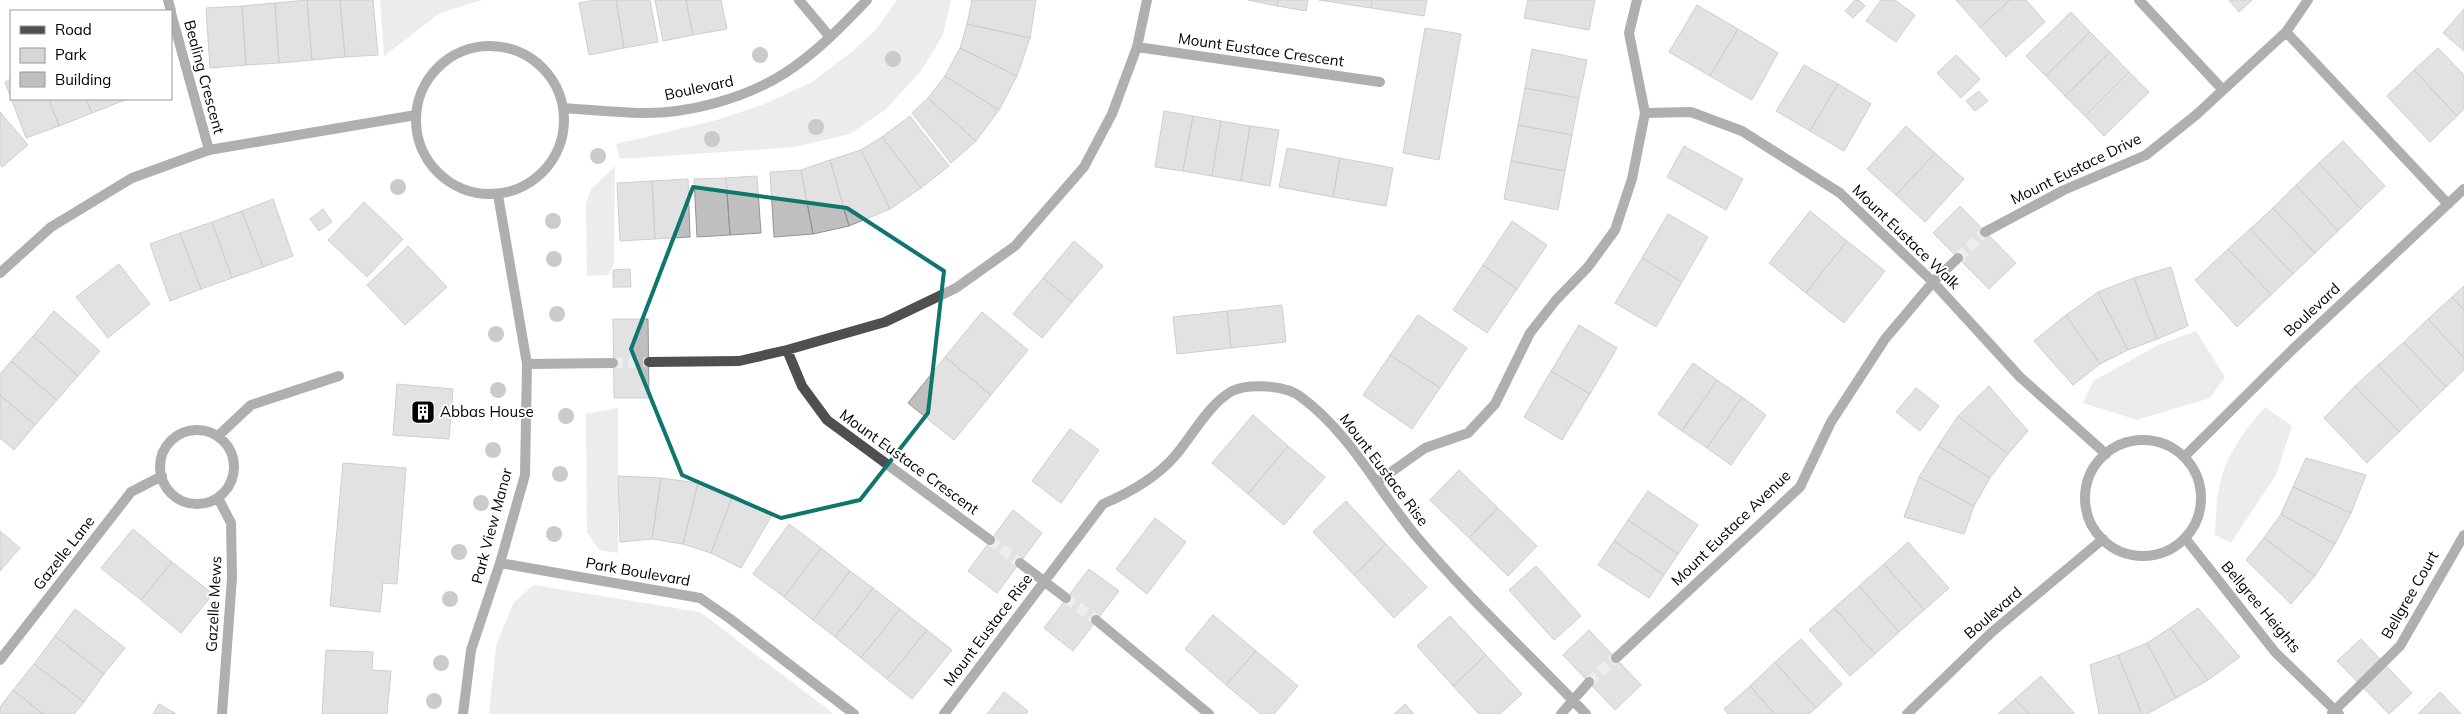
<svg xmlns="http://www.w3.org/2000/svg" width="2464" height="714" font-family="Mulish,sans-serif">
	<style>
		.green { fill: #d6d6d6 }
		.building { fill: #bfbfbf; stroke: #939393 }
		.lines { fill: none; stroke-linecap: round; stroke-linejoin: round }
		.minor-tunnel { stroke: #d9d9d9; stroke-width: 10; stroke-dasharray: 10 5; stroke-linecap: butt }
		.minor { stroke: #4f4f4f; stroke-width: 10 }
		.tertiary { stroke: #4f4f4f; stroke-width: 10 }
		.tree { fill: #8c8c8c }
		.marked { fill: none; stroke: #0f766e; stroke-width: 4; stroke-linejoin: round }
		.labels { text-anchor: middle; stroke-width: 4; stroke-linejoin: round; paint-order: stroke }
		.street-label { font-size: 15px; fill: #000; stroke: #fff }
		.poi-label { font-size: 15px; fill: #000; stroke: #fff; text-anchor: start }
	</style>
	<rect width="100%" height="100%" fill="#fff"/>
	<!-- green -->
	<path class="green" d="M380 0H482L440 13 384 56Z
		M897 0H951L943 35 921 71 886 109 850 134 795 147 620 159 616 144 717 120 762 105 812 82 854 50 876 29Z
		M615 166 614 263 608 275 587 276 586 204 591 189Z
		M2196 331 2225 377 2210 398 2137 420 2083 403 2093 381 2160 344Z
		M2265 407 2292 426 2276 475 2231 543 2215 535C2216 518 2216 500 2220 484 2226 454 2246 429 2265 407Z
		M618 408V553L599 550 587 533 586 414Z
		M534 585 700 612 834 714H489L496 645 514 602Z"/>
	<!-- building -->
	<path class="building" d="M307 0H340L345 57 312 60Z
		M307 0 312 60 279 63 275 3Z
		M340 0H373L378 55 345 57Z
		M595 0H616L624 48 589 55 579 3Z
		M616 0H650L658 42 624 48Z
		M655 0H686L693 35 663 41Z
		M686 0H721L727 29 693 35Z
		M972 0H1036L1030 38 967 24Z
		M1248 0H1278L1277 6Z
		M1278 0H1308L1306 11 1277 6Z
		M1319 0H1372L1371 8Z
		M1372 0H1427L1424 16 1371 8Z
		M1528 0H1595L1589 30 1524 18Z
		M1855 0H1859L1865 6 1853 18 1845 11Z
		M1881 0H1895L1915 15 1896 42 1866 21Z
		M1956 0H2010L1980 27Z
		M2010 0H2026L2045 22 2006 57 1980 27Z
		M2229 0H2252L2239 12Z
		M275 3 279 63 246 65 242 6Z
		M1697 5 1738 29 1710 76 1669 52Z
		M242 6 246 65 210 68 206 8Z
		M2464 9V51L2443 33Z
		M2071 12 2090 32 2046 76 2026 56Z
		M967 24 1030 38 1017 76 960 48Z
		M1425 28 1461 34 1439 160 1403 153Z
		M1738 29 1778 53 1752 100 1710 76Z
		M2090 32 2110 52 2065 96 2046 76Z
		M960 48 1017 76 999 110 945 76Z
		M2438 48 2464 75V109L2457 116 2414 70Z
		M1532 49 1587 60 1579 98 1525 88Z
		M2110 52 2129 72 2085 116 2065 96Z
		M1956 55 1980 79 1961 98 1937 73Z
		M1804 65 1838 84 1810 131 1776 111Z
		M2414 70 2457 116 2430 142 2387 96Z
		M2129 72 2149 92 2104 136 2085 116Z
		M945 76 999 110 976 141 928 98Z
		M11 79V99H49L59 126 26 138 5 82Z
		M1838 84 1871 104 1844 151 1810 131Z
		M1525 88 1579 98 1572 135 1518 125Z
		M1979 91 1988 101 1975 111 1966 101Z
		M928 98 976 141 951 163 912 113Z
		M49 99H86L92 113 59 126Z
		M86 99H124L125 100 92 113Z
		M1164 111 1193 116 1183 171 1155 167Z
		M0 112 28 145 2 167 0 164Z
		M910 116 949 166 921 188 882 137Z
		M1193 116 1221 121 1212 176 1183 171Z
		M1221 121 1250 126 1241 181 1212 176Z
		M1518 125 1572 135 1565 171 1511 161Z
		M1250 126 1279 130 1270 186 1241 181Z
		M1906 126 1935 153 1896 195 1867 169Z
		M882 137 921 188 890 209 861 150Z
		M2343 141 2385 186 2361 209 2319 163Z
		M1684 146 1743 179 1726 210 1667 177Z
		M1287 148 1340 158 1333 197 1279 187Z
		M861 150 890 209 849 226 830 160Z
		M1935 153 1964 179 1925 222 1896 195Z
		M1340 158 1393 168 1386 206 1333 197Z
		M830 160 849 226 813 234 801 170Z
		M1511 161 1565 171 1558 210 1504 199Z
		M2319 163 2361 209 2338 231 2296 185Z
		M801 170 813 234 774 237 770 172Z
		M757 176 761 233 730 235 726 178Z
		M726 178 730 235 697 237 694 179Z
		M688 179 690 237 655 239 652 181Z
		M652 181 655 239 620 241 617 183Z
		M2296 185 2338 231 2315 253 2273 208Z
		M273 199 293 256 263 267 242 211Z
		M364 202 403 239 367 277 328 240Z
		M1960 206 2016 263 1989 289 1933 233Z
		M2273 208 2315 253 2293 274 2250 229Z
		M323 209 332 222 319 231 310 219Z
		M242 211 263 267 232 278 212 222Z
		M1810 211 1847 241 1806 293 1769 263Z
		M1668 214 1708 237 1682 282 1642 258Z
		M1512 221 1547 245 1517 289 1483 265Z
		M212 222 232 278 201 289 180 233Z
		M2250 229 2293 274 2271 295 2228 249Z
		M180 233 201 289 170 301 150 244Z
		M1074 241 1103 266 1072 302 1043 278Z
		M1847 241 1885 271 1844 323 1806 293Z
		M408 246 447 287 405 325 367 285Z
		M2228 249 2271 295 2237 327 2195 280Z
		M1642 258 1682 282 1656 327 1615 303Z
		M119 264 150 304 108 338 76 297Z
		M1483 265 1517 289 1487 333 1453 310Z
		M2171 267 2188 326 2157 339 2134 278Z
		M630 269 631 287H613V270Z
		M1043 278 1072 302 1042 338 1013 314Z
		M2134 278 2157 339 2128 350 2098 292Z
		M2464 286V310L2452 297Z
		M2098 292 2128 350 2100 364 2066 315Z
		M2452 297 2464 310V358L2428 319Z
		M1282 305 1286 342 1231 348 1227 311Z
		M54 311 100 351 78 376 33 336Z
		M1227 311 1231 348 1177 354 1173 317Z
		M982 312 1028 350 991 395 945 357Z
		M1418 315 1467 348 1440 388 1390 355Z
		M2066 315 2100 364 2073 385 2034 341Z
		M613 319H648L649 398H614Z
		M2428 319 2464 358V370L2446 387 2404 342Z
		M1579 325 1617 348 1590 394 1551 371Z
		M33 336 78 376 57 400 11 361Z
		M2404 342 2446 387 2421 411 2378 365Z
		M1390 355 1440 388 1412 429 1363 395Z
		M945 357 991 395 954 440 908 403Z
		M11 361 57 400 35 425 0 395V374Z
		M1693 363 1717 380 1682 431 1658 414Z
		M2378 365 2421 411 2399 432 2355 386Z
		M1551 371 1590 394 1562 440 1524 417Z
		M1717 380 1742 397 1707 448 1682 431Z
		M397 384 453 389 449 439 393 435Z
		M1989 386 2028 431 2008 454 1958 416Z
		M2355 386 2399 432 2367 463 2324 418Z
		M1916 388 1939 406 1920 431 1896 412Z
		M0 395 35 425 14 450 0 438Z
		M1742 397 1766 415 1731 465 1707 448Z
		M1253 415 1288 446 1248 494 1212 463Z
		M1958 416 2008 454 1990 478 1938 446Z
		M1070 429 1099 450 1061 503 1032 481Z
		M1288 446 1325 477 1284 525 1248 494Z
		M1938 446 1990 478 1974 506 1919 477Z
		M2306 458 2366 475 2351 513 2293 487Z
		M343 463 406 468 397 584 383 583 380 612 330 606Z
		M1459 470 1498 508 1469 538 1430 500Z
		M618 476 661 478 652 539 620 542Z
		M1919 477 1974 506 1964 534 1904 517Z
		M661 478 698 483 683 544 652 539Z
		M698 483 733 495 711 553 683 544Z
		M2293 487 2351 513 2335 544 2281 514Z
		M1648 491 1698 525 1678 554 1628 520Z
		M733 495 772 515 741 568 711 553Z
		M1346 501 1386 544 1354 575 1313 532Z
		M1498 508 1537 546 1508 576 1469 538Z
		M1013 510 1042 533 997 593 968 571Z
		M2281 514 2335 544 2315 576 2264 538Z
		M1155 518 1186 542 1147 594 1116 569Z
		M1628 520 1678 554 1664 575 1614 541Z
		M789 524 821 548 784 597 753 574Z
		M133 529 172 562 141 600 101 568Z
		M0 531 20 548 0 571Z
		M2264 538 2315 576 2291 604 2246 560Z
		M1614 541 1664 575 1649 598 1598 565Z
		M1908 542 1949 588 1924 610 1884 564Z
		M1386 544 1427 587 1394 618 1354 575Z
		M821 548 850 571 813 620 784 597Z
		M172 562 213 594 181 633 141 600Z
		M1884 564 1924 610 1899 632 1859 586Z
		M1536 566 1581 616 1554 640 1509 590Z
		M1089 569 1119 591 1073 651 1044 628Z
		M850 571 873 588 835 637 813 620Z
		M1859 586 1899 632 1875 654 1834 608Z
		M873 588 900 609 861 658 835 637Z
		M1834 608 1875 654 1850 676 1809 630Z
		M2198 608 2240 657 2208 680 2170 628Z
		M75 609 125 648 104 674 55 636Z
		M900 609 927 630 887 679 861 658Z
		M1213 615 1256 651 1226 685 1185 649Z
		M1450 616 1486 655 1453 686 1417 646Z
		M2170 628 2208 680 2176 698 2147 643Z
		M927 630 952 650 912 699 887 679Z
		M1589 630 1641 685 1615 710 1563 655Z
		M55 636 104 674 84 702 34 664Z
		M1801 639 1842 684 1816 708 1775 662Z
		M2361 639 2412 693 2389 714 2337 661Z
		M2147 643 2176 698 2147 714H2142L2118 655Z
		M326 650 373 652 372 670 391 671 387 714H322Z
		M1256 651 1298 686 1274 714H1261L1226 685Z
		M1486 655 1522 694 1500 714H1479L1453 686Z
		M2118 655 2142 714H2099L2090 665Z
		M1775 662 1816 708 1809 714H1775L1750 686Z
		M34 664 84 702 74 714H43L13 690Z
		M2041 676 2075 714H2029L2015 699Z
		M1750 686 1775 714H1728L1724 709Z
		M13 690 43 714H0V707Z
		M1004 692 1028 711 1026 714H987Z
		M2440 692 2461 714H2418Z
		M2015 699 2029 714H1998Z
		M159 704 176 714H153Z
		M1405 704 1414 714H1394Z"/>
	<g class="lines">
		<!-- minor-tunnel -->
		<path class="minor-tunnel" d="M1958 258 1985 232
			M613 363 649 362
			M990 540 1020 563
			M1066 598 1096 620
			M1589 682 1616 658"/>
		<!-- minor -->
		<path class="minor" d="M168 0 171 11
			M799 0 830 37
			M2139 0 2223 90
			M171 13 209 150
			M2286 32 2448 204
			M1137 47 1380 82
			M1645 113 1691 112 1742 131 1840 193 1933 282 2020 377 2106 454
			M1985 232 2064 190 2146 155 2196 115 2286 32 2308 0
			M787 350 802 386 827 420 990 540
			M649 362 739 361 787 350 885 322 956 288 1015 246 1084 167 1112 114 1137 47 1147 0
			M527 364 613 363
			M160 467a37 37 0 1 1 74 0a37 37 0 1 1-74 0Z
			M218 436 251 405 339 376
			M1377 482 1425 448 1468 433 1495 404 1530 333 1556 300 1588 267 1615 230 1632 179 1645 113 1629 33 1637 0
			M218 498 231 523 232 578 222 714
			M2185 538 2275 652 2339 714
			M500 563 700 598 729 618 854 714
			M1020 563 1066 598
			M1096 620 1209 714
			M1616 658 1800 487 1831 422 1885 339 1933 282 1958 258
			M0 660 131 492 162 476
			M2332 713 2400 646 2464 535
			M463 714 471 650 500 563 525 475 527 364 498 195
			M944 714 1103 504C1129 493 1156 478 1175 456 1192 436 1209 404 1232 391 1249 383 1286 385 1301 397 1351 434 1378 490 1416 536 1469 599 1530 655 1586 714
			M1561 714 1589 682"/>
		<!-- tertiary -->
		<path class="tertiary" d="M416 120a74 74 0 1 1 148 0a74 74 0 1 1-148 0Z
			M564 108C589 110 615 112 640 113 688 114 744 99 785 73 816 53 842 26 867 0
			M0 273 51 227 132 178 209 150 416 115
			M2085 498a58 58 0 1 1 116 0a58 58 0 1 1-116 0Z
			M2184 457 2293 349 2464 189
			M1907 714 1992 632 2103 539"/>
	</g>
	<!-- trees -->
	<g class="tree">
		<circle cx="760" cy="55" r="8"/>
		<circle cx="893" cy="59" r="8"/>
		<circle cx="816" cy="127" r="8"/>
		<circle cx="712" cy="139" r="8"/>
		<circle cx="598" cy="156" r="8"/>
		<circle cx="398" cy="187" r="8"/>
		<circle cx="553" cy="221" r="8"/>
		<circle cx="554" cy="259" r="8"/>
		<circle cx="557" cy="314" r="8"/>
		<circle cx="496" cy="334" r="8"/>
		<circle cx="498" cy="390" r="8"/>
		<circle cx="566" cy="416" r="8"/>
		<circle cx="493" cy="450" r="8"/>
		<circle cx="560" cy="474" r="8"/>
		<circle cx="481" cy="503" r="8"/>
		<circle cx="554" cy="534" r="8"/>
		<circle cx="459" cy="552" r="8"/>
		<circle cx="450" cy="599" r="8"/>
		<circle cx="441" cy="663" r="8"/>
		<circle cx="434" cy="701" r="8"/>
	</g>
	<!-- marked area -->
	<path d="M0 0H2464V714H0ZM693 187 847 208 944 271 928 413 860 500 781 518 682 475 631 349Z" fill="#fff" fill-opacity=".55" fill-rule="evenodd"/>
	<path class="marked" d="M693 187 847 208 944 271 928 413 860 500 781 518 682 475 631 349Z"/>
	<!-- icons -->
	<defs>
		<g id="building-square" transform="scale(1.25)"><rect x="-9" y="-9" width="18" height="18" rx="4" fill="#000" stroke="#fff"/><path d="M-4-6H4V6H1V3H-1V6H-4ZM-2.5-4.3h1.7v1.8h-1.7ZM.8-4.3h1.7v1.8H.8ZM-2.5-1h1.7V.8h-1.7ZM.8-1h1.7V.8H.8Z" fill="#fff"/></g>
	</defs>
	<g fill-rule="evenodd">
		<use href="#building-square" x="423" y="412"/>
	</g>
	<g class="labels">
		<!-- street labels -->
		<g class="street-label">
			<text transform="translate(1261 50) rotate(8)" y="5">Mount Eustace Crescent</text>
			<text transform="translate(204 77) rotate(75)" y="5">Bealing Crescent</text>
			<text transform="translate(699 88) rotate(-12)" y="5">Boulevard</text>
			<text transform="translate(2076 169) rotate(-26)" y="5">Mount Eustace Drive</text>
			<text transform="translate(1906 237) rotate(44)" y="5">Mount Eustace Walk</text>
			<text transform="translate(2312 310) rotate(-43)" y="5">Boulevard</text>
			<text transform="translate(909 462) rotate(36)" y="5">Mount Eustace Crescent</text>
			<text transform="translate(1384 470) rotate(53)" y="5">Mount Eustace Rise</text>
			<text transform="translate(492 526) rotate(-75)" y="5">Park View Manor</text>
			<text transform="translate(1731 528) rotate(-44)" y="5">Mount Eustace Avenue</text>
			<text transform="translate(64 553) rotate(-52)" y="5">Gazelle Lane</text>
			<text transform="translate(638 572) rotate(10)" y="5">Park Boulevard</text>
			<text transform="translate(2410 595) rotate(-60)" y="5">Bellgree Court</text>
			<text transform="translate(214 604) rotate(-87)" y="5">Gazelle Mews</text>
			<text transform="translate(2261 607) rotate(50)" y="5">Bellgree Heights</text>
			<text transform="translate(1993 613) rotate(-41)" y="5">Boulevard</text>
			<text transform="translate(988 630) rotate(-53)" y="5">Mount Eustace Rise</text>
		</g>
		<!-- poi labels -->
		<g class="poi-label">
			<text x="440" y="417">Abbas House</text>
		</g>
	</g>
	<!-- legend -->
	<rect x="10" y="10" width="162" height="90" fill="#ffffff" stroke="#999999"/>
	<rect x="20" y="26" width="25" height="8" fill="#4f4f4f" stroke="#999999"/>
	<text x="55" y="35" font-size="15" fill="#000000">Road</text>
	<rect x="20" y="48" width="25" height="15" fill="#d6d6d6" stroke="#999999"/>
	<text x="55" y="60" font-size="15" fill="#000000">Park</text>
	<rect x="20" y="72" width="25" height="15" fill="#bfbfbf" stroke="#999999"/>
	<text x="55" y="85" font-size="15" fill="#000000">Building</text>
</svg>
